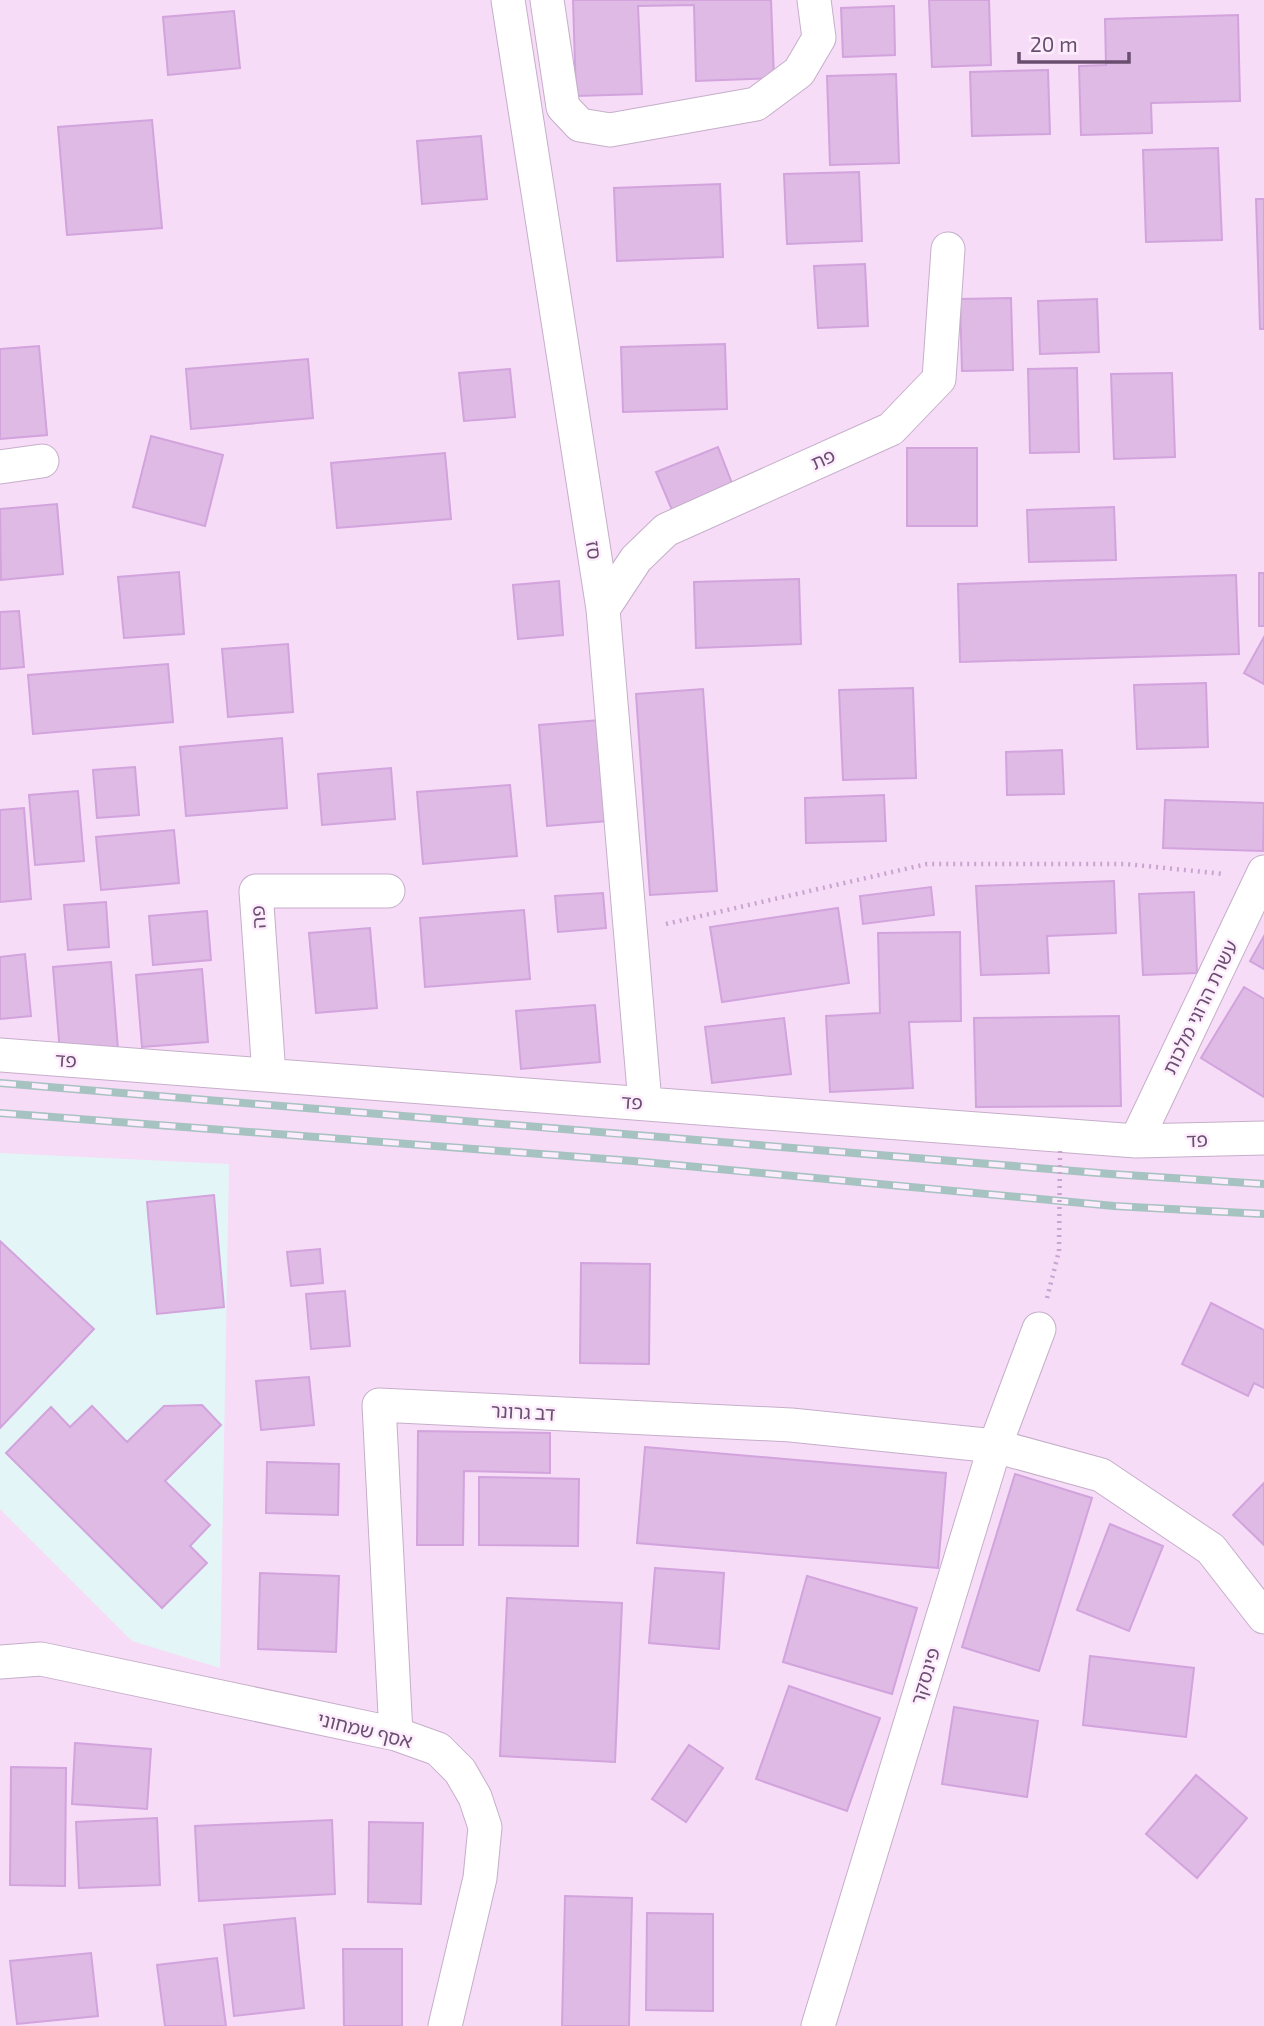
<svg xmlns="http://www.w3.org/2000/svg" width="1264" height="2026" font-family="'Exo 2','Noto Sans Hebrew',sans-serif">
	<style>
		.residential { fill: #f6dcf6 }
		.education { fill: #e3f5f6 }
		.building { fill: #debae5; stroke: #d2a3dd; stroke-width: 2 }
		.lines { fill: none; stroke-linecap: round; stroke-linejoin: round }
		.minor-casing { stroke: #c6aeca; stroke-width: 35 }
		.path { stroke: #c9a4d1; stroke-width: 4.5; stroke-dasharray: 2 5; stroke-linecap: butt }
		.minor { stroke: #fff; stroke-width: 33 }
		.rail-casing { stroke: #a6c2c1; stroke-width: 8 }
		.rail { stroke: #fdecfc; stroke-width: 5; stroke-dasharray: 16; stroke-linecap: butt }
		.path-bridge { stroke: #c9a4d1; stroke-width: 4.5; stroke-dasharray: 2 5; stroke-linecap: butt }
		.labels { text-anchor: middle; stroke-width: 5; stroke-linejoin: round; paint-order: stroke }
		.street-label { font-size: 19px; fill: #694e70; stroke: #fdecfc }
	</style>
	<rect width="100%" height="100%" fill="#fae6f9"/>
	<!-- residential -->
	<path class="residential" d="M0 0H1264V2026H0Z"/>
	<!-- education -->
	<path class="education" d="M0 1153 229 1164 220 1668 132 1641 0 1509Z"/>
	<!-- building -->
	<path class="building" d="M573 0H771L774 78 696 81 694 5 638 6 642 94 576 96Z
		M929 0H989L991 65 932 67Z
		M894 6 895 55 843 57 841 8Z
		M234 11 240 68 168 75 163 17Z
		M1238 15 1240 101 1151 103 1152 133 1081 135 1079 66 1106 65 1105 19Z
		M1048 70 1050 134 972 136 970 72Z
		M896 74 899 163 830 165 827 76Z
		M152 120 162 228 67 235 58 127Z
		M481 136 487 199 422 204 417 141Z
		M1218 148 1222 240 1146 242 1143 150Z
		M859 172 862 241 787 244 784 174Z
		M720 184 723 257 617 261 614 188Z
		M1256 199H1264V329H1260Z
		M865 264 868 326 818 328 814 266Z
		M1011 298 1013 370 962 371 960 299Z
		M1097 299 1099 352 1040 354 1038 301Z
		M725 344 727 409 623 412 621 347Z
		M39 346 47 435 0 439V349Z
		M308 359 313 418 191 429 186 369Z
		M1077 368 1079 452 1030 453 1028 369Z
		M510 369 515 417 464 421 459 373Z
		M1172 373 1175 457 1114 459 1111 374Z
		M151 436 223 455 205 526 133 507Z
		M718 447 733 486 672 510 656 472Z
		M907 448H977V526H907Z
		M445 453 451 519 337 528 331 463Z
		M57 504 63 574 1 580 0 509Z
		M1114 507 1116 560 1029 562 1027 510Z
		M179 572 184 634 124 638 118 577Z
		M1259 573H1264V626H1259Z
		M1236 575 1239 654 960 662 958 584Z
		M799 579 801 644 696 648 694 582Z
		M559 581 563 635 518 639 513 585Z
		M19 611 24 667 0 669V612Z
		M1264 637V684L1244 673Z
		M288 644 293 712 228 717 222 649Z
		M168 664 173 722 33 734 28 675Z
		M1206 683 1208 747 1137 749 1134 685Z
		M913 688 916 778 843 780 839 690Z
		M703 689 717 891 650 895 636 694Z
		M600 720 608 821 547 826 539 725Z
		M282 738 287 808 186 816 180 747Z
		M1062 750 1064 794 1007 795 1006 752Z
		M135 767 139 815 97 818 93 770Z
		M391 768 395 819 322 825 318 774Z
		M510 785 517 856 423 864 417 792Z
		M78 791 84 861 35 865 29 795Z
		M884 795 886 841 806 843 805 798Z
		M1165 800 1264 803 1263 851 1163 848Z
		M24 808 31 899 0 902V810Z
		M174 830 179 883 101 890 96 837Z
		M1114 881 1116 933 1047 936 1049 973 981 975 976 886Z
		M931 887 934 915 863 924 860 896Z
		M1194 892 1197 973 1143 975 1139 894Z
		M603 893 606 928 558 932 555 896Z
		M106 902 109 947 68 950 64 905Z
		M838 908 849 983 722 1002 710 927Z
		M524 910 530 979 425 987 420 918Z
		M207 911 211 960 153 965 149 916Z
		M370 928 377 1008 316 1013 309 933Z
		M960 932 961 1021 909 1022 913 1088 830 1092 826 1016 880 1013 878 933Z
		M1264 936V969L1250 961Z
		M25 954 31 1016 0 1019V957Z
		M111 962 118 1049 60 1053 53 967Z
		M202 969 208 1042 142 1047 136 975Z
		M1244 987 1264 999V1097L1201 1058Z
		M595 1005 600 1062 521 1069 516 1011Z
		M1119 1016 1121 1106 976 1107 974 1018Z
		M784 1018 791 1074 712 1083 705 1027Z
		M214 1195 224 1307 157 1314 147 1202Z
		M0 1241 94 1329 0 1428Z
		M320 1249 323 1283 291 1286 287 1252Z
		M581 1263 650 1264 649 1364 580 1363Z
		M345 1291 350 1346 311 1349 306 1294Z
		M1211 1303 1264 1330V1388L1254 1383 1248 1396 1182 1364Z
		M309 1377 314 1425 261 1430 256 1381Z
		M202 1405 221 1425 165 1481 210 1525 190 1546 207 1563 162 1608 6 1453 51 1407 70 1427 92 1406 127 1442 164 1406Z
		M418 1431 550 1433V1473L464 1471 463 1545H417Z
		M645 1447 946 1473 938 1568 637 1543Z
		M267 1462 339 1464 338 1515 266 1513Z
		M1015 1474 1092 1498 1039 1671 962 1647Z
		M479 1477 579 1479 578 1546 479 1545Z
		M1264 1483V1545L1233 1515Z
		M1110 1524 1163 1546 1129 1631 1077 1610Z
		M655 1568 724 1573 719 1649 649 1643Z
		M260 1573 339 1576 336 1652 258 1649Z
		M807 1576 917 1608 892 1694 783 1662Z
		M507 1598 622 1603 615 1762 500 1756Z
		M1090 1656 1194 1668 1186 1737 1083 1725Z
		M789 1686 880 1718 847 1811 756 1779Z
		M954 1707 1038 1721 1027 1797 942 1784Z
		M75 1743 151 1749 147 1809 72 1804Z
		M689 1745 723 1768 686 1822 652 1799Z
		M11 1767 66 1768 65 1886 10 1885Z
		M1196 1775 1247 1818 1197 1878 1146 1834Z
		M157 1818 160 1885 79 1888 76 1822Z
		M332 1820 335 1894 199 1901 195 1826Z
		M369 1822 423 1823 421 1904 368 1902Z
		M565 1896 632 1898 629 2026H562Z
		M647 1913 713 1914V2011L646 2010Z
		M295 1918 304 2008 234 2016 224 1925Z
		M343 1949H402V2026H344Z
		M91 1953 98 2016 17 2024 10 1961Z
		M217 1958 226 2026H165L157 1965Z"/>
	<g class="lines">
		<!-- minor casing -->
		<g class="minor-casing">
			<path id="minor" d="M508 0 603 609 645 1103
				M547 0 563 107 580 125 610 130 756 104 799 72 819 38 814 0
				M0 467 42 461
				M603 609 636 559 666 530 891 429 939 379 948 249
				M0 1055 1136 1141 1264 1138
				M269 1075 256 891H388
				M1136 1141 1264 872
				M0 1662 41 1659 396 1734 438 1749 460 1771 475 1797 485 1827 480 1878 445 2026
				M396 1734 379 1405 791 1425 995 1446 1101 1475 1211 1549 1264 1617
				M818 2026 995 1446 1039 1329"/>
		</g>
		<!-- path -->
		<path class="path" d="M666 924 927 864H1126L1224 874
			M1047 1298 1059 1251"/>
		<!-- minor -->
		<use href="#minor" class="minor"/>
		<!-- rail casing -->
		<g class="rail-casing">
			<path id="rail" d="M0 1083 1111 1174 1264 1184
				M0 1113 633 1161 1114 1206 1264 1214"/>
		</g>
		<!-- rail -->
		<use href="#rail" class="rail"/>
		<!-- path-bridge -->
		<path class="path-bridge" d="M1059 1251 1060 1151"/>
	</g>
	<g class="labels">
		<!-- street labels -->
		<g class="street-label">
			<text transform="translate(823 459) rotate(-24)" y="7">פת</text>
			<text transform="translate(594 550) rotate(81)" y="7">סז</text>
			<text transform="translate(258 917) rotate(-94)" y="7">פה</text>
			<text transform="translate(1200 1007) rotate(-64)" y="7">עשרת הרוגי מלכות</text>
			<text transform="translate(66 1060) rotate(4)" y="7">פד</text>
			<text transform="translate(632 1102) rotate(4)" y="7">פד</text>
			<text transform="translate(1197 1140) rotate(-2)" y="7">פד</text>
			<text transform="translate(523 1412) rotate(3)" y="7">דב גרונר</text>
			<text transform="translate(925 1676) rotate(-73)" y="7">פינסקר</text>
			<text transform="translate(365 1730) rotate(14)" y="7">אסף שמחוני</text>
		</g>
	</g>
	<!-- scale -->
	<path d="M1019 52v10h110v-10" fill="none" stroke="#694e70" stroke-width="3.5"/>
	<text x="1030" y="52" font-size="21" fill="#694e70" stroke="#fdecfc" stroke-width="5" paint-order="stroke">20 m</text>
</svg>
